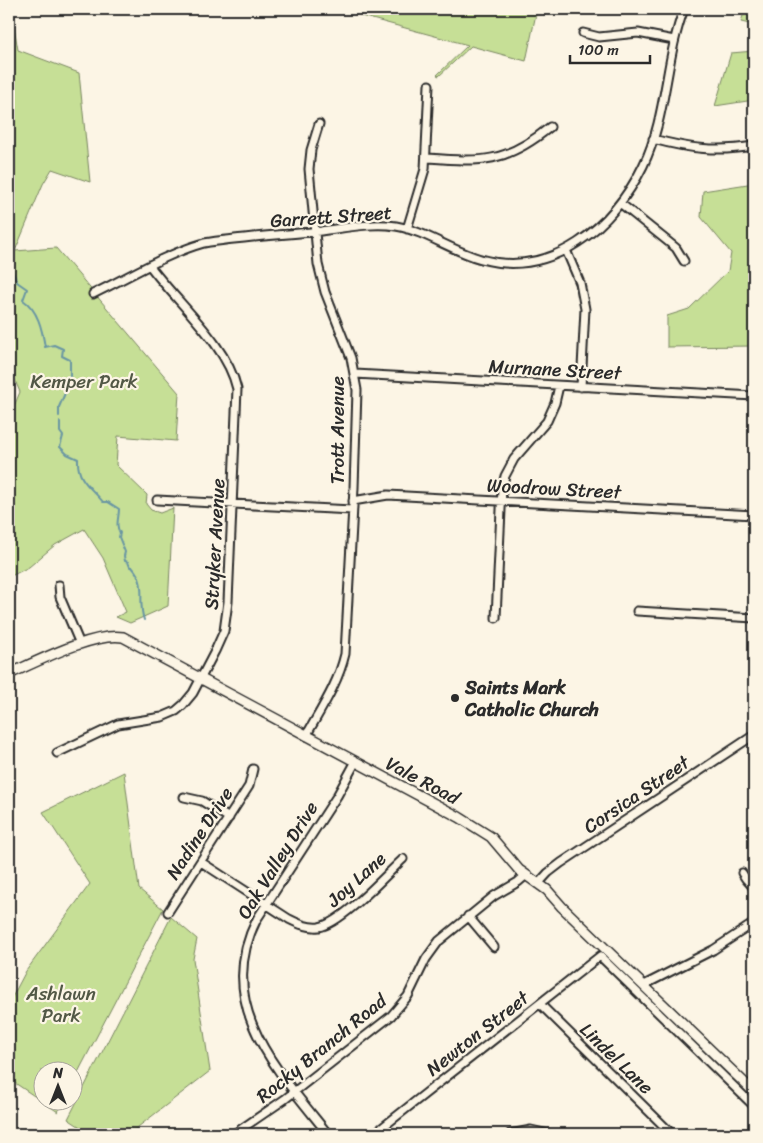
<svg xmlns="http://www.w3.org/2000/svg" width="763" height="1143" font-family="Sriracha,sans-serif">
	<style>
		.green { fill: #c6df96; stroke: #788560 }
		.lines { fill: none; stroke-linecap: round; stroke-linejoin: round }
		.stream { stroke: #6996a3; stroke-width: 2 }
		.minor-casing { stroke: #2b2b2b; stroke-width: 11 }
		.major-casing { stroke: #2b2b2b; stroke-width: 12 }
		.minor { stroke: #fcf5e5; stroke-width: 7 }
		.major { stroke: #fcf5e5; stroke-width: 9 }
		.poi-dot { fill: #2b2b2b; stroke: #fcf5e5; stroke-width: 2 }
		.labels { text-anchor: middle; stroke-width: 4.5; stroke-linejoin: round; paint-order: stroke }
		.street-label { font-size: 19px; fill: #2b2b2b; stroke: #fcf5e5 }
		.park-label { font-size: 19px; fill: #525846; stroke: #fcf5e5 }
		.poi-label { font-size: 19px; font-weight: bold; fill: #2b2b2b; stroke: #fcf5e5; text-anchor: start }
	</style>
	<rect width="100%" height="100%" fill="#fcf5e5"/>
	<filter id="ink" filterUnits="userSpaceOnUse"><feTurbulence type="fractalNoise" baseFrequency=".02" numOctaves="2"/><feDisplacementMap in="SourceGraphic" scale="10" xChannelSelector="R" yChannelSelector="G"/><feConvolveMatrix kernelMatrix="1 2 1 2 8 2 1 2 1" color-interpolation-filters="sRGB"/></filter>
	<g filter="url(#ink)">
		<!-- green -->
		<path class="green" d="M9 9H11L18 50 79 73 90 182 52 169 43 184 15 251 56 248 179 393 176 441 118 436 116 465 147 495 146 504 151 510 160 513 173 508 168 606 130 623 116 617 126 612 103 558 84 529 55 545 29 567 9 577V406H14L20 392 9 367Z
			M360 9H537L526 61 471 46 439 76 437 75 468 45 361 16Z
			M745 9H754V25L741 22Z
			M754 51V100L715 106 731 53Z
			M754 183V346L667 347V316L689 309 728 271 731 253 701 217 703 191Z
			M124 772 139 889 163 909 73 1082 72 1070H42V1100L63 1101 58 1112 9 1079V1003L26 971 90 884 43 812Z
			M171 917 197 939 193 959 210 1071 129 1134H91L68 1119Z"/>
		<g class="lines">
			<!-- stream -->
			<path class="stream" d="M9 106 10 110 9 113
				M9 127 11 130 10 139 9 141
				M9 191 10 192 9 196
				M9 236 12 243
				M9 263 17 282 27 289 23 300C38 310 42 329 45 347L54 345 63 349 62 356 70 360V379L64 387 66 391 59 407V416
				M60 422V432L63 436 60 447 67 454 78 459C77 481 91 487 103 502H108L119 509C119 518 115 525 120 533L119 537 125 552 124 556 125 561 128 562 130 567H132C148 585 137 599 144 620"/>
			<!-- minor casing -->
			<g class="minor-casing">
				<path id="minor" d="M583 33 599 37 638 33 674 40
					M653 139C690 149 717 152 754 146
					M426 158C482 162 505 164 550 127
					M620 203 676 248 684 261
					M407 229 425 169 429 85
					M9 248H10
					M566 250 580 283 585 309 581 387
					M93 294C129 277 165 254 204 243 243 237 282 235 321 231 345 228 372 222 396 226 425 231 452 251 481 259 552 279 614 226 643 166 667 117 665 59 684 9
					M355 374 754 396
					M157 500 352 510
					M353 501 388 495 754 515
					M59 585 60 597 80 644
					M637 611 754 618
					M496 618 502 488 505 476 514 459 547 421 555 403 559 386
					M306 736C321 709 338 684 345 654L354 488 357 390 351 358 325 292 318 264 309 169 311 150 319 124
					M57 753 118 724 162 717 176 711 183 705 193 693 215 651 224 631 228 602 237 389C227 344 177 303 150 266
					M184 797 202 801 229 818
					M201 862 289 919C299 924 308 928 319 927 342 923 385 876 403 859
					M742 873 746 879 754 888
					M538 884 548 873 561 863 754 735
					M168 912 249 786 253 769
					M468 916 494 947
					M644 985 713 950 754 923
					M540 1004 672 1134
					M234 1134 285 1099 391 1016 408 996 426 959 439 941 494 896 518 882 525 876
					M328 1134C278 1071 213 1005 257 919L337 796 355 763
					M374 1134 600 956 754 1106
					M510 1134 531 1130 549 1134"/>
			</g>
			<!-- major casing -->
			<g class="major-casing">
				<path id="major" d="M9 674C36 662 94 632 123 637L459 817 491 837 519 870 547 890 562 907 754 1092"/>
			</g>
			<!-- minor -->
			<use href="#minor" class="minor"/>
			<!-- major -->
			<use href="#major" class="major"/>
		</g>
	</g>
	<!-- markers -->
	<circle class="poi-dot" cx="455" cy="698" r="5"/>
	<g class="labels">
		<!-- street labels -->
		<g class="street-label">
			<text transform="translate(331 216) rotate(-4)" y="7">Garrett Street</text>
			<text transform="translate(555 369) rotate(3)" y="7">Murnane Street</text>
			<text transform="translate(337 430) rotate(-90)" y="7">Trott Avenue</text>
			<text transform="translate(554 488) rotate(3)" y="7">Woodrow Street</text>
			<text transform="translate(214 544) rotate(-87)" y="7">Stryker Avenue</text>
			<text transform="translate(423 780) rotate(28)" y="7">Vale Road</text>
			<text transform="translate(636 794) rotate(-34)" y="7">Corsica Street</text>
			<text transform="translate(199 833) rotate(-57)" y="7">Nadine Drive</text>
			<text transform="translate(277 860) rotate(-58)" y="7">Oak Valley Drive</text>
			<text transform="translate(356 879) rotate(-42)" y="7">Joy Lane</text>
			<text transform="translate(477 1033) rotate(-38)" y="7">Newton Street</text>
			<text transform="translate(321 1048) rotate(-39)" y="7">Rocky Branch Road</text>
			<text transform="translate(617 1058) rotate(44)" y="7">Lindel Lane</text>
		</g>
		<!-- park labels -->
		<g class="park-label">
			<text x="84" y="388">Kemper Park</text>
			<text x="61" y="1000">Ashlawn<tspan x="61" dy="22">Park</tspan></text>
		</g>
		<!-- poi labels -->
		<g class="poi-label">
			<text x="465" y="694">Saints Mark<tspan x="465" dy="22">Catholic Church</tspan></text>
		</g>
	</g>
	<!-- margin -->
	<rect width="763" height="1143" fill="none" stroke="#fcf5e5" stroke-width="30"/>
	<rect x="15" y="15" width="733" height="1113" fill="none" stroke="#2b2b2b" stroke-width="2" filter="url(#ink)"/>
	<!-- north arrow -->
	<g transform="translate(58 1086)"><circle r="24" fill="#fcf5e5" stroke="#a8a49b"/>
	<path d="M0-4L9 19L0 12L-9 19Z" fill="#2b2b2b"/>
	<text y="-8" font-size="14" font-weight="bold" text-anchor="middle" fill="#2b2b2b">N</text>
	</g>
	<!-- scale -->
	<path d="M570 55v8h80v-8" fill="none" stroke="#2b2b2b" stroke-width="2.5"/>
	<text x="578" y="55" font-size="15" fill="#2b2b2b" stroke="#fcf5e5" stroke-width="4" paint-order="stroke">100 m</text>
</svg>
